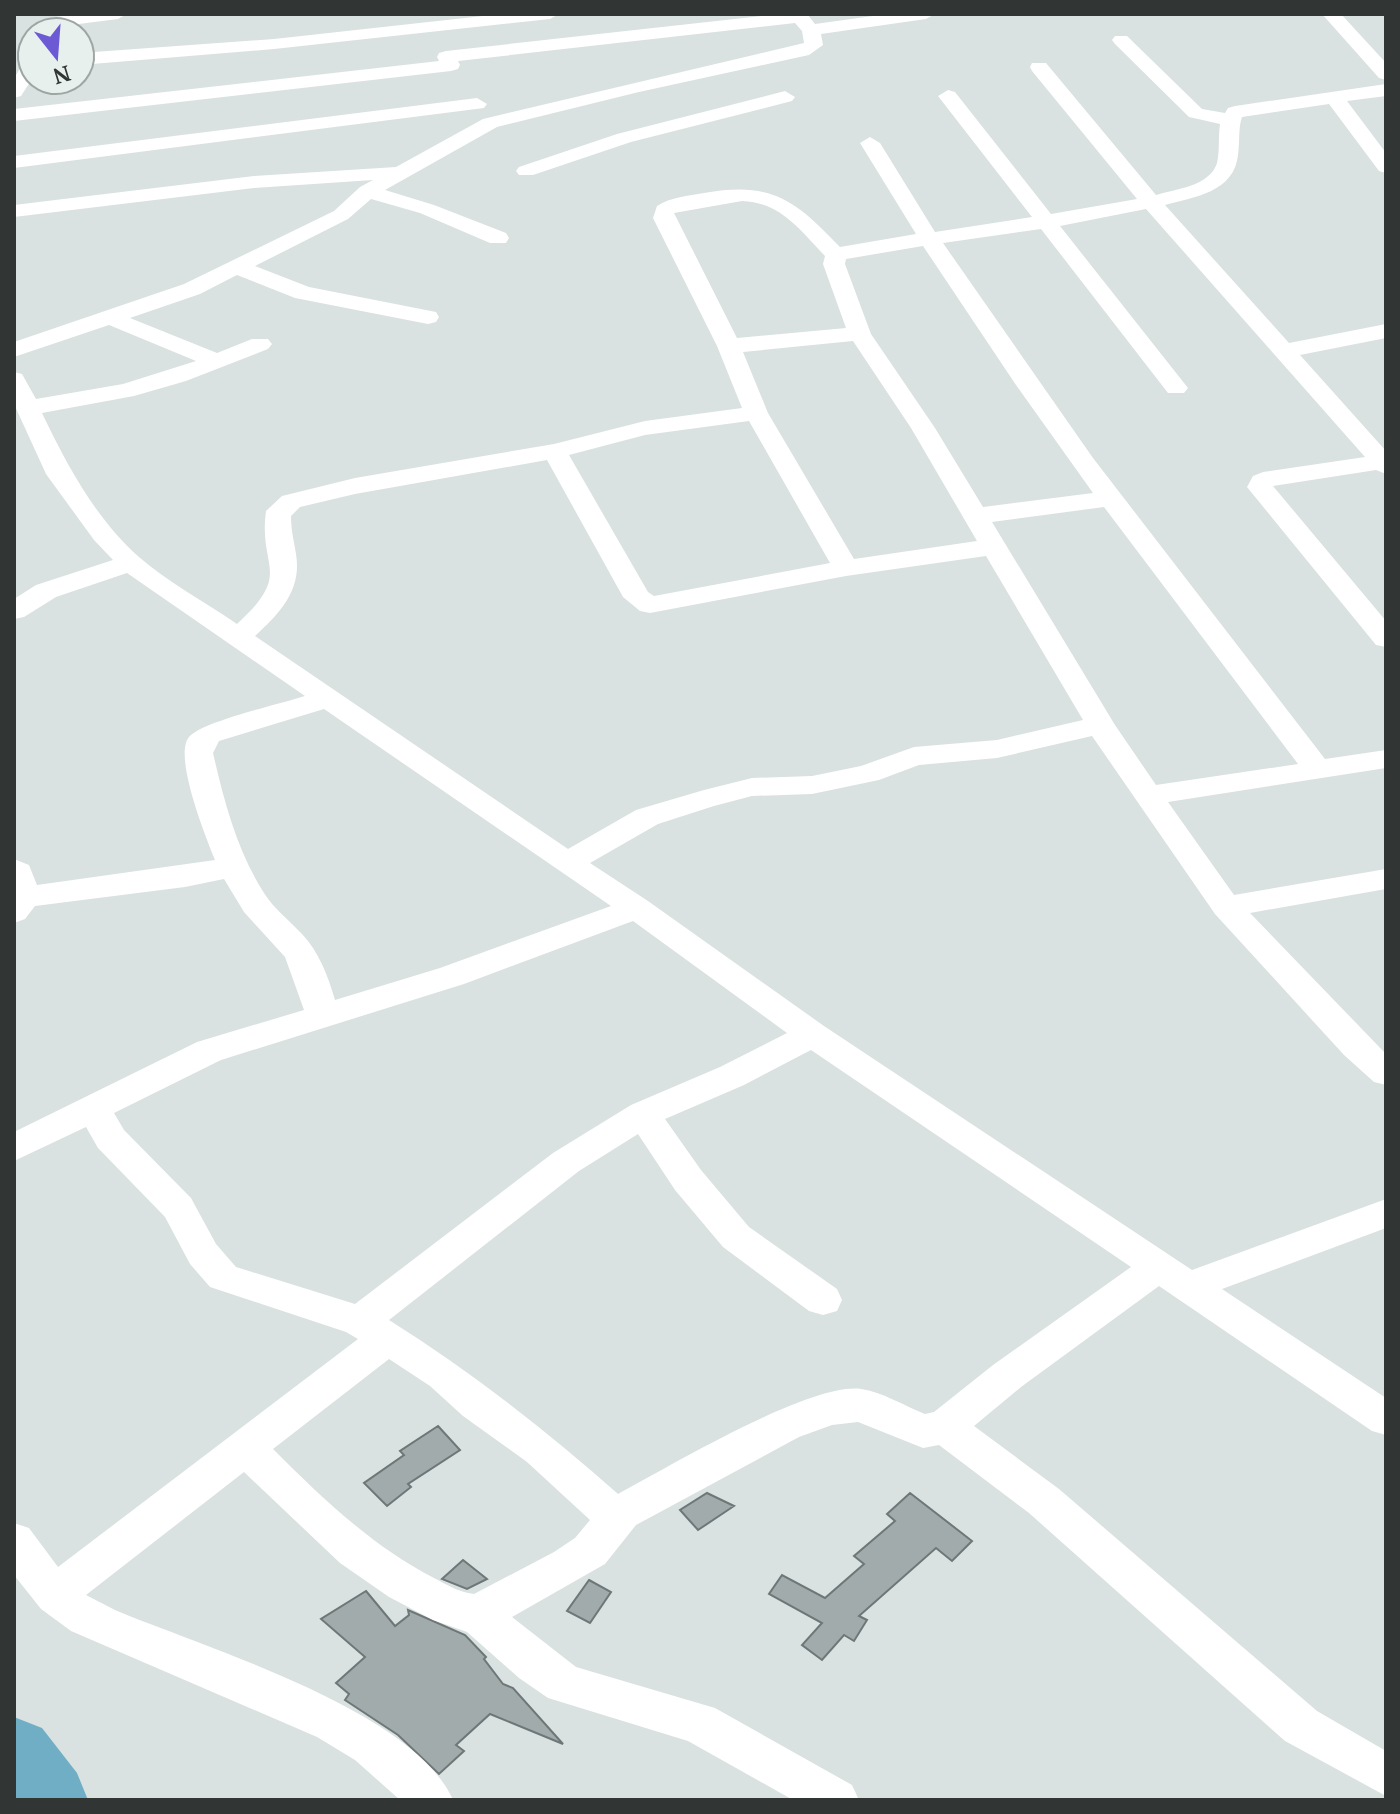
<svg xmlns="http://www.w3.org/2000/svg" width="1400" height="1814" font-family="'PT Serif',serif">
	<style>
		.lines { fill: none; stroke-linecap: round; stroke-linejoin: round }
		.river { fill: #6faec4; fill-rule: evenodd }
		.building { fill: #a2abab; stroke: #6e7777; stroke-width: 2 }
		.street { fill: #fff; fill-rule: evenodd }
	</style>
	<rect width="100%" height="100%" fill="#d9e2e0"/>
	<g class="lines">
		<!-- river -->
		<path class="river" d="M14 1717 42 1728 77 1773 88 1800H14Z"/>
	</g>
	<!-- building -->
	<path class="building" d="M438 1426 460 1450 408 1484 411 1487 387 1506 364 1483 404 1455 400 1451Z
		M707 1493 734 1506 698 1530 680 1510Z
		M910 1493 972 1541 952 1561 936 1548 859 1616 867 1620 854 1641 844 1635 822 1660 802 1645 822 1623 769 1594 782 1575 825 1598 864 1564 854 1556 895 1521 887 1514Z
		M463 1560 487 1579 467 1589 442 1579Z
		M589 1580 611 1592 590 1623 567 1611Z
		M366 1591 395 1626 409 1615 408 1610 465 1635 486 1657 484 1659 503 1684 513 1688 563 1744 490 1714 456 1745 464 1751 439 1774 398 1735 345 1700 349 1694 336 1683 365 1657 321 1619Z"/>
	<g class="lines">
		<!-- street -->
		<path class="street" d="M76 14H127L118 19 55 27 46 22 49 18Z
			M501 14H559L550 19 274 49 80 65V53L274 39Z
			M779 14H807L815 24 887 14H935L926 19 821 34 823 45 809 55 639 92 497 127 385 190 434 205 506 233 509 238 506 243H490L420 213 371 199 348 219 255 266 309 287 436 312 439 317 436 322 428 324 295 298 237 275 200 294 130 318 217 353 252 339H268L272 344 268 349 186 381 134 396 42 413C67 465 95 518 139 557 168 582 205 602 237 624 294 572 258 569 266 511L282 496 355 478 554 444 645 421 742 408 717 346 653 218 657 206C671 197 688 196 704 193 772 181 795 200 840 247L916 234 860 143 870 137 880 143 935 232 1032 217 938 96 948 90 955 92 1051 214 1137 199 1032 71 1030 67 1032 63H1046L1156 195C1176 189 1210 186 1217 163 1220 150 1218 137 1220 124L1189 117 1115 44 1112 40 1115 36H1127L1202 109 1225 113 1228 108 1235 106 1386 84V96L1347 101 1386 153V173L1379 171 1329 104 1242 117C1238 129 1240 141 1238 155 1234 192 1195 197 1165 205L1289 343 1386 324V338L1300 355 1386 451V474L1376 470 1273 486 1386 621V647L1376 645 1247 487 1253 476 1263 472 1365 457 1146 209 1060 226 1188 388 1184 393H1168L1041 229 943 243 1093 458 1325 759 1386 750V768L1168 802 1234 895 1386 869V889L1250 913 1386 1054V1085L1374 1082 1344 1055 1215 914 1092 736 997 758 919 765 879 780 812 794 752 796 714 806 658 824 590 863 648 901 824 1026 1192 1270 1386 1199V1228L1222 1289 1386 1398V1435L1372 1431 1159 1286 1021 1387 974 1426 1059 1489 1317 1711 1386 1751V1796L1285 1741 1029 1513 939 1445 923 1448 858 1422 832 1425 799 1437 636 1525 605 1564 512 1617 576 1667 715 1708 852 1785 859 1800H793L688 1741 548 1698 519 1678 467 1632 433 1620 389 1597 340 1563 244 1472 86 1595 115 1610C205 1648 414 1710 453 1800H400L355 1760 317 1737 71 1631 41 1609 14 1575V1523L29 1528 58 1567 358 1339 346 1332 210 1287 190 1264 165 1217 98 1148 86 1127 14 1161V1132L197 1042 304 1010 285 957 244 912 224 879 185 887 35 906 25 919 14 923V859L29 865 37 885 215 860C206 838 173 756 189 737 203 721 281 704 305 696L127 573 56 597 24 617 14 619V599L36 585 113 560 94 540 46 474 14 404V372L22 374 36 399 123 384 196 361 109 325 14 357V342L184 284 334 211 360 187 373 180 254 188 14 217V205L254 176 396 167 483 119 804 43 802 31 795 23 458 61 460 65 458 69 451 71 14 121V109L439 61 437 57 439 53 446 51ZM742 201C780 202 800 230 825 256L823 264 846 328 737 338 674 213ZM923 246 1016 385 1093 493 983 507 935 428 871 334 845 264 846 259ZM853 341 911 428 977 541 854 559 768 413 743 352ZM749 421 830 563 654 596 648 592 569 455 645 435ZM547 460 623 597 640 611 650 613 846 576 986 556 1083 720 997 740 914 747 861 766 812 776 752 778 704 790 636 810 568 849 255 636C280 613 302 590 296 554 294 541 291 530 291 516L300 507 355 494ZM1104 507 1298 764 1156 785 1115 725 992 522ZM324 709 611 906 440 968 335 1000C328 976 319 952 302 934 289 920 274 909 264 893 237 851 224 801 213 753L219 741ZM633 921 787 1033 720 1067 631 1105 553 1153 355 1304 236 1267 216 1244 191 1198 124 1130 114 1113 221 1060 464 984ZM811 1050 1131 1267 993 1365 934 1412 925 1414C905 1406 882 1392 861 1389 810 1382 667 1468 618 1494 546 1430 470 1371 389 1320L579 1171 638 1134 675 1190 723 1247 809 1311 823 1315 837 1311 842 1300 837 1289 749 1227 701 1170 665 1119 744 1085ZM389 1359 430 1386 463 1416 527 1462 590 1520 575 1538 554 1552 474 1594C459 1592 447 1585 434 1578 372 1546 322 1498 273 1449Z
			M1322 14H1341L1386 63V80L1379 78Z
			M32 59V79L21 96 14 98V78L25 61Z
			M785 91 795 97 792 101 631 142 533 175H519L516 171 519 167 617 134Z
			M477 98 487 104 484 108 14 168V156Z"/>
	</g>
	<!-- border -->
	<rect width="1400" height="1814" fill="none" stroke="#313534" stroke-width="32"/>
	<!-- north arrow -->
	<g transform="translate(56 56) rotate(163)"><circle r="38" fill="#e7f0ed" stroke="#9ea5a3" stroke-width="2"/>
	<path d="M0-6L14 30L0 20L-14 30Z" fill="#6c5ad4"/>
	<text y="-12" font-size="22" font-weight="bold" text-anchor="middle" fill="#313534">N</text>
	</g>
</svg>
